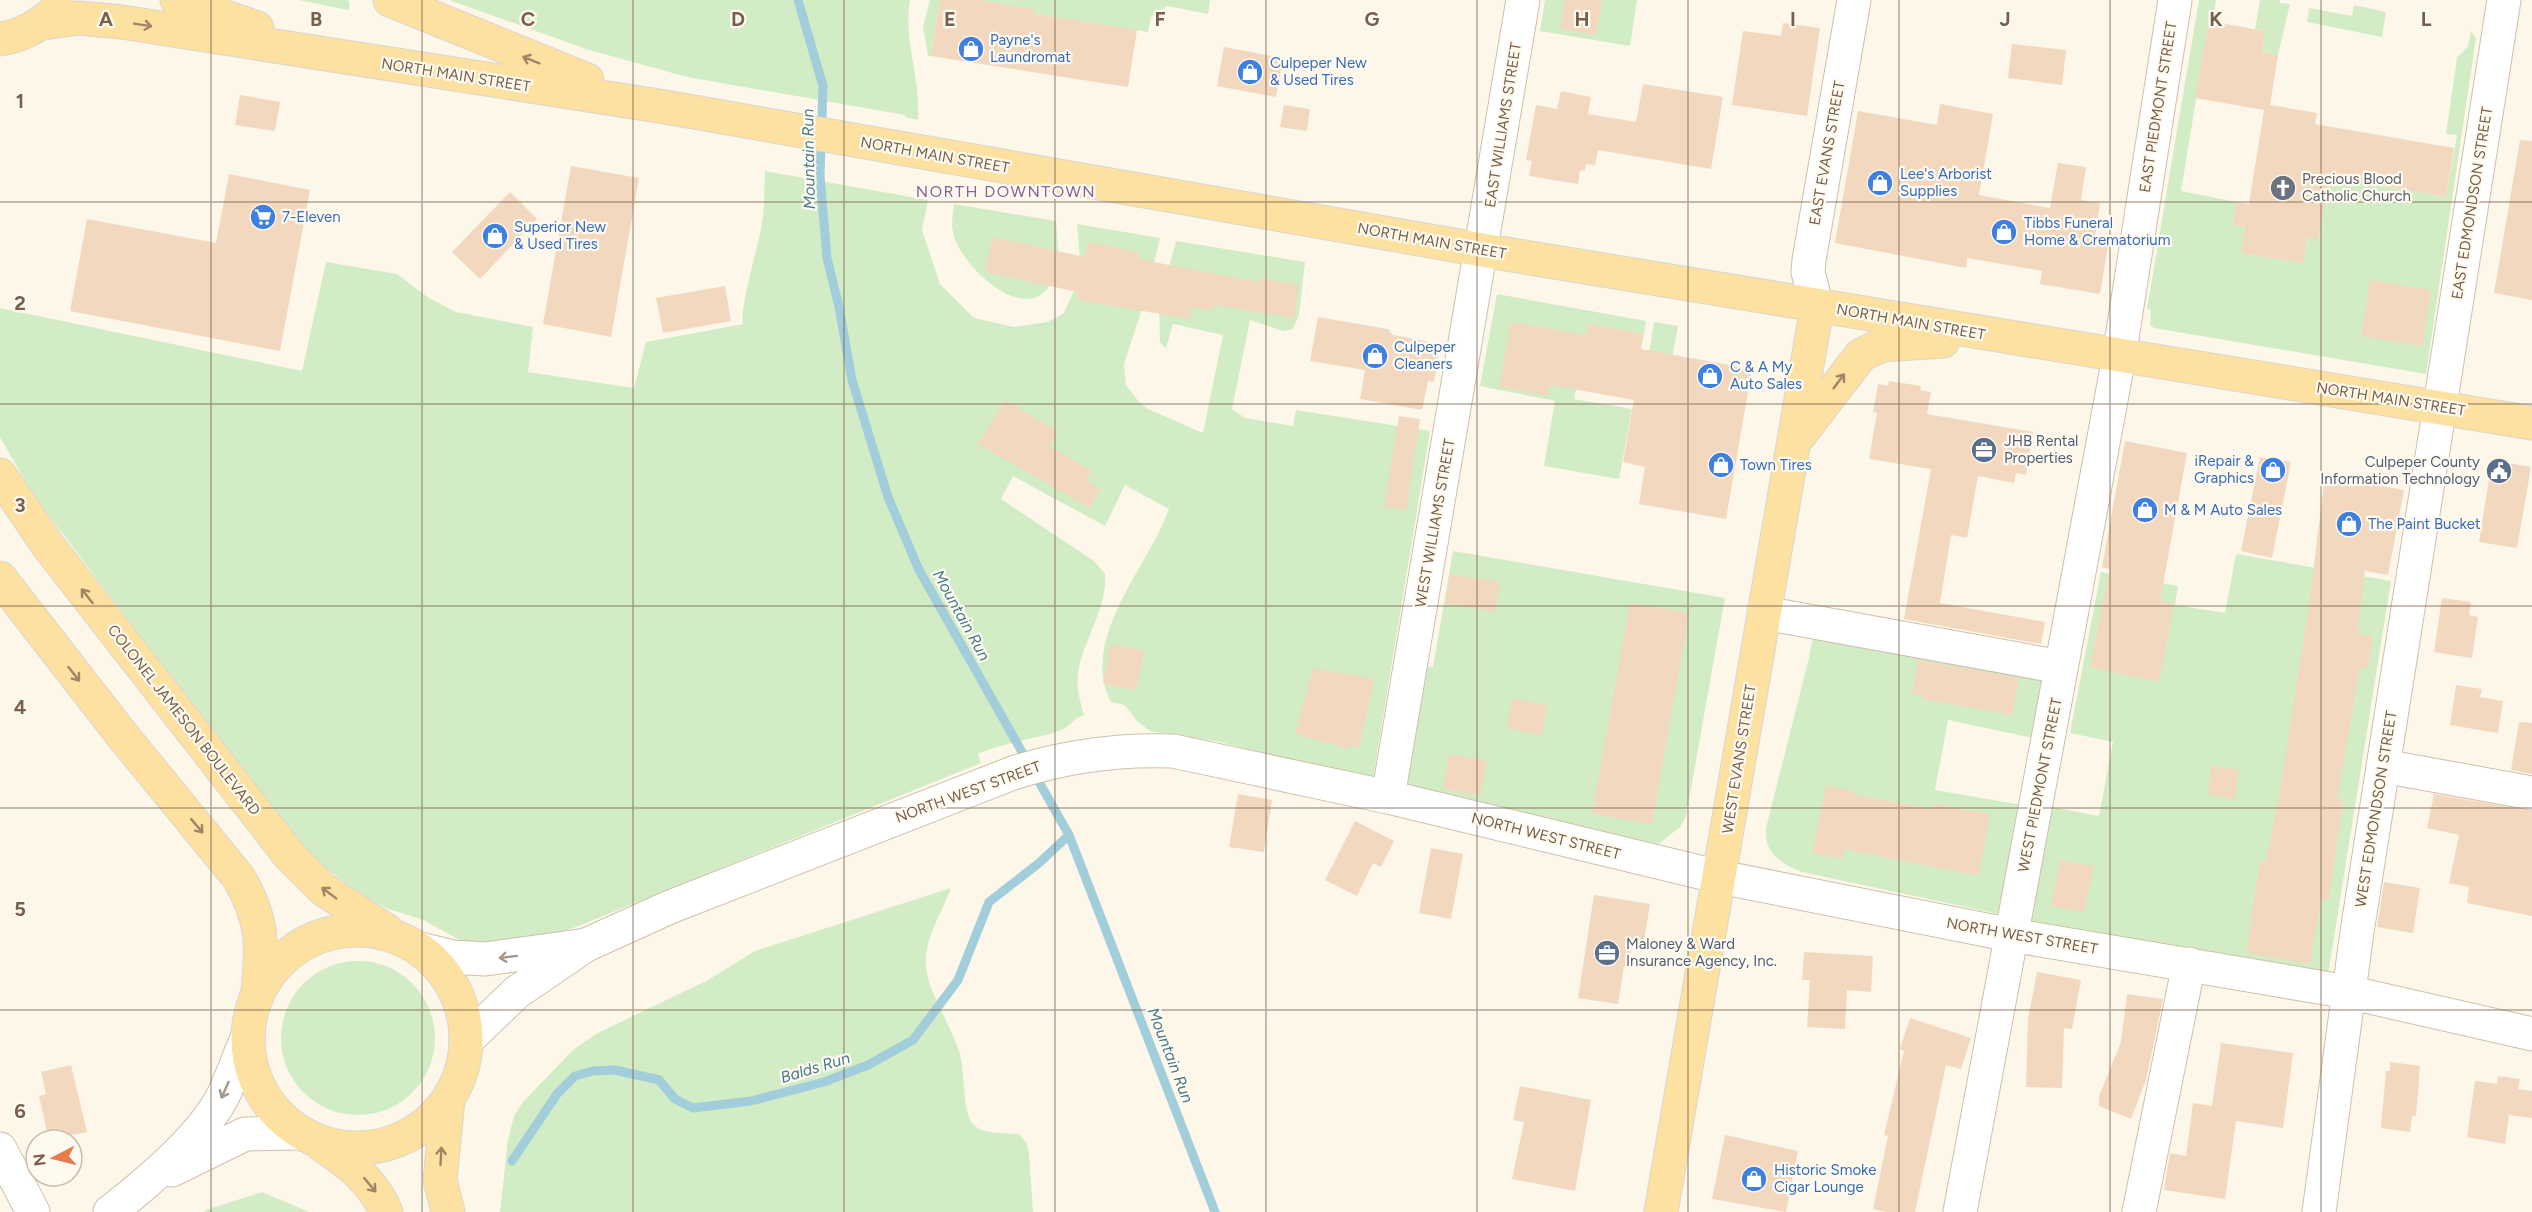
<svg xmlns="http://www.w3.org/2000/svg" width="2532" height="1212" font-family="Figtree,sans-serif">
	<style>
		.green { fill: #d2ecc6 }
		.lines { fill: none; stroke-linecap: round; stroke-linejoin: round }
		.stream { stroke: #a2cdda; stroke-width: 9 }
		.building { fill: #f3d8c0 }
		.minor-casing { stroke: #cfbfad; stroke-width: 35 }
		.major-casing { stroke: #dcd5d0; stroke-width: 35 }
		.minor { stroke: #fff; stroke-width: 33 }
		.major { stroke: #fce1a1; stroke-width: 33 }
		.oneway { stroke: #a08665 }
		.oneway2 { stroke: #a7978a }
		.grid { fill: none; stroke: #785f4b; stroke-width: 1.5; stroke-opacity: 0.55 }
		.labels { text-anchor: middle; stroke-width: 4.5; stroke-linejoin: round; paint-order: stroke }
		.shop-label { font-size: 15px; fill: #366cbe; stroke: #fffaf0; text-anchor: start }
		.street-label { font-size: 15px; fill: #785f4b; stroke: #fffaf0 }
		.worship-label { font-size: 15px; fill: #5b616d; stroke: #fffaf0; text-anchor: start }
		.service-label { font-size: 15px; fill: #4e5e75; stroke: #fffaf0; text-anchor: start }
		.water-label { font-size: 16px; font-style: italic; fill: #447a8c; stroke: #fffaf0 }
		.neighbourhood-label { font-size: 16px; letter-spacing: 1.5px; fill: #886394; stroke: #fffaf0 }
		.grid-label { font-size: 20px; text-anchor: middle; font-weight: bold; fill: #785f4b; stroke: #fffaf0; stroke-width: 4.5; stroke-linejoin: round; paint-order: stroke }
	</style>
	<rect width="100%" height="100%" fill="#fdf7e9"/>
	<!-- green -->
	<path class="green" d="M299 0H348L350 5 348 10Z
		M449 0H910C903 41 921 79 918 120L905 117V115L687 77 586 49Z
		M930 0H940L931 56H928L923 27Z
		M978 0H1210L1208 14 1167 6 1151 17 1148 32 1034 14V9Z
		M1545 0H1637L1630 46 1540 31Z
		M2199 0H2216L2213 21H2209L2181 191 2237 202 2233 225 2245 227 2241 253 2303 263 2307 238 2318 239 2322 216 2317 175 2446 197 2457 135 2446 134 2457 58 2468 46 2471 31 2476 38 2426 374 2154 328 2150 325 2151 310 2147 309Z
		M2260 0H2280V3L2290 4 2278 55 2262 52 2265 31 2255 29Z
		M2354 5 2386 12 2382 37 2307 22 2309 8 2352 16Z
		M765 171 928 200 922 230 940 284 974 318 1014 327 1047 322 1063 314 1066 309 1074 290 1080 260 1077 224 1160 238 1146 296 1124 364 1126 385 1139 402 1148 409 1203 433 1223 335 1173 324 1166 349 1160 342 1159 305 1176 241 1305 262 1299 315 1293 329 1283 331 1250 320 1232 409 1245 418 1293 426 1296 410 1430 431 1374 772 1378 774 1370 781 1220 742 1150 731 1136 720 1125 705 1111 702C1078 639 1149 566 1169 509L1125 485 1105 526 1013 476 1001 499 1094 561 1105 574C1108 607 1083 640 1078 673 1076 688 1080 701 1084 715 1073 718 1070 727 1061 730 1033 740 1005 742 978 754L981 763 576 927 529 942 467 944 423 920 386 908 362 895 314 859 290 834 34 496 0 437V308L302 371 326 262 397 274 429 298 456 312 533 327 528 372 634 388 646 342 743 324C739 310 759 243 762 223 765 206 764 188 765 171Z
		M954 204 1056 221C1058 241 1061 271 1048 288 1020 324 958 262 953 232 951 223 953 213 954 204Z
		M1497 294 1646 321 1644 334 1588 324 1574 399 1632 409 1619 479 1544 466 1555 401 1480 386Z
		M1654 322 1678 326 1669 376 1642 401Z
		M1453 551 1725 598 1686 816 1680 827 1659 844 1405 791 1426 666 1433 667Z
		M2236 554 2391 581 2328 975 2031 922 2052 807 2099 816 2113 742 2070 733 2101 572 2178 586 2175 605 2225 613Z
		M1817 615 2047 657 2033 738 1948 720 1935 790 2022 805 2003 915 1802 872C1781 864 1763 852 1766 828L1809 658Z
		M951 888C943 909 928 934 926 956 922 987 954 1026 961 1059 965 1076 962 1115 975 1126 984 1134 1007 1133 1019 1134L1027 1144 1029 1155 1033 1212H500L508 1140 514 1116 522 1103 573 1050 596 1034 708 980 755 951Z
		M281 1038a77 77 0 1 1 154 0a77 77 0 1 1-154 0Z
		M262 1192 309 1212H204L206 1210Z"/>
	<g class="lines">
		<!-- stream -->
		<path class="stream" d="M798 0 823 86 820 176 827 258 839 307 852 380 888 497 919 570 1069 835 1215 1212
			M512 1161 557 1094 575 1076 593 1071 615 1070 659 1080 675 1099 693 1108 751 1101 824 1082 868 1065 913 1040 958 980 989 902 1039 863 1069 835"/>
	</g>
	<!-- building -->
	<path class="building" d="M940 0H978L1009 5 1034 9V14L1137 30 1128 87 931 56Z
		M1565 0H1602L1596 35 1560 29Z
		M2209 21 2265 31 2262 52 2278 55 2270 105 2317 113 2315 124 2454 148 2446 197 2330 177 2318 240 2307 238 2303 263 2241 253 2245 227 2233 225 2237 202 2249 204 2264 110 2195 98Z
		M1783 23 1820 28 1807 116 1732 105 1743 31 1781 36Z
		M2012 44 2066 50 2062 85 2008 78Z
		M1224 47 1283 58 1276 97 1217 86Z
		M1643 84 1723 97 1711 169 1598 150 1595 165 1586 164 1585 171 1580 170 1578 184 1529 176 1532 161 1526 160 1536 105 1557 109 1561 91 1591 97 1588 114 1636 122Z
		M240 95 280 102 275 131 235 125Z
		M1940 104 1993 114 1979 195 2050 208 2058 163 2086 167 2081 200 2100 203 2094 243 2108 245 2100 294 2040 284 2042 271 1967 258 1966 268 1835 243 1858 111 1937 125Z
		M1284 105 1310 109 1307 131 1280 127Z
		M2520 140 2532 141V300L2494 293Z
		M571 166 639 178 611 337 543 324Z
		M229 174 310 190 280 351 70 311 87 219 216 243Z
		M510 192 537 219 480 279 452 252Z
		M992 237 1085 257 1088 242 1139 252 1138 259 1258 282V278L1299 285 1294 318 1214 305 1213 311 1192 307 1190 319 1077 300 1078 292 985 272Z
		M2370 280 2431 290 2422 346 2361 336Z
		M725 286 731 321 663 333 656 298Z
		M1318 317 1388 329 1393 335 1440 344 1434 382 1428 381 1422 410 1360 399 1365 370 1310 361Z
		M1511 322 1586 335 1588 324 1644 334 1641 349 1752 369 1726 519 1639 504 1645 467 1623 462 1634 400 1550 385 1548 396 1499 387Z
		M1889 381 1921 386 1920 390 1931 392 1927 414 2033 432 2026 475 2016 473 2014 483 1978 476 1967 538 1951 535 1940 603 2045 622 2041 644 1904 619 1931 469 1869 459 1877 413 1873 412 1878 384 1888 386Z
		M1005 400 1058 431 1049 447 1091 470 1086 481 1100 489 1090 508 978 444Z
		M1399 416 1420 419 1406 510 1384 507Z
		M2125 441 2187 453 2160 601 2174 604 2159 682 2090 667 2110 569 2102 567Z
		M2260 457 2291 462 2272 558 2241 551Z
		M2492 460 2531 467 2517 548 2479 542Z
		M2325 476 2404 490 2388 575 2365 571 2357 634 2373 636 2368 668 2360 667 2337 799 2343 800 2329 900 2321 899 2310 964 2246 953 2260 861 2266 862 2280 790 2309 605Z
		M1450 574 1500 582 1495 612 1445 603Z
		M2442 598 2471 602 2469 615 2478 617 2472 658 2434 652Z
		M1630 603 1689 613 1652 824 1592 814Z
		M1111 644 1144 651 1136 690 1103 684Z
		M1918 660 2019 678 2012 715 1922 699 1923 696 1912 694Z
		M1313 668 1374 679 1359 748 1350 745 1349 749 1295 734Z
		M2456 685 2482 689 2480 697 2503 701 2498 733 2450 725Z
		M1512 699 1547 705 1542 735 1507 728Z
		M2519 722 2532 723V774L2511 770Z
		M1449 754 1487 761 1480 796 1443 788Z
		M2211 766 2239 770 2235 799 2208 795Z
		M1826 786 1855 791 1854 795 1933 809 1934 804 1990 814 1979 876 1844 849 1842 859 1812 853Z
		M1238 794 1272 800 1264 852 1229 847Z
		M2434 794 2532 811V916L2467 903 2469 887 2449 883 2459 835 2427 828Z
		M1355 821 1394 841 1381 867 1373 863 1357 896 1325 880Z
		M1431 848 1463 854 1451 919 1419 913Z
		M2060 860 2094 866 2084 912 2051 906Z
		M2384 882 2420 888 2413 933 2377 927Z
		M1594 895 1650 904 1644 941 1633 939 1628 966H1624L1618 1004 1578 998Z
		M1804 952 1873 956 1871 992 1847 990 1845 1029 1807 1027 1810 980H1802Z
		M2037 972 2081 980 2072 1029 2064 1028 2062 1088 2026 1087 2028 1019Z
		M2127 994 2163 999 2146 1080 2131 1119 2099 1106V1096L2121 1042Z
		M1910 1018 1971 1038 1961 1069 1946 1065 1915 1212H1885L1873 1209 1888 1136 1884 1135 1904 1051 1900 1049Z
		M2221 1043 2293 1053 2283 1128 2236 1121 2225 1199 2164 1190 2170 1153 2186 1156 2193 1103 2212 1106Z
		M2390 1062 2420 1066 2416 1116H2412L2410 1132 2381 1128 2386 1071H2390Z
		M71 1065 87 1132 49 1140 39 1096 46 1094 41 1072Z
		M2498 1076 2520 1079 2518 1089 2532 1091V1118L2509 1115 2505 1144 2467 1137 2475 1081 2497 1084Z
		M1520 1086 1591 1100 1575 1191 1512 1179 1524 1122 1513 1120Z
		M1725 1135 1798 1151 1786 1212 1712 1199Z"/>
	<g class="lines">
		<!-- minor casing -->
		<g class="minor-casing">
			<path id="minor" d="M1817 307 1808 272 1809 260 1854 0
				M1764 613 2061 667
				M2383 766 2532 793
				M1388 797 1523 0
				M420 949 453 957 485 959 579 946
				M466 1041 517 992 586 945 670 907 1013 773C1066 756 1117 749 1173 751L1388 797 1720 877 2011 935 2348 992 2532 1034
				M0 1149 33 1212
				M172 1170 245 1134 302 1133
				M110 1212C146 1184 202 1137 223 1096 232 1077 239 1056 248 1036
				M1960 1212 2119 357 2175 0
				M2139 1212 2189 964
				M2319 1212 2357 932 2504 0"/>
		</g>
		<!-- major casing -->
		<g class="major-casing">
			<path id="major" d="M177 0 257 28
				M390 0 587 80
				M43 23 79 18 122 22 665 107 1482 250 2532 423
				M0 39C23 36 41 24 59 9
				M1798 437 1861 355 1882 345 1943 341
				M0 475 49 547 289 855 323 889 387 931
				M0 578 122 735 239 878C264 922 262 943 258 992
				M248 1039a109 109 0 1 1 218 0a109 109 0 1 1-218 0Z
				M448 1099 440 1180 448 1212
				M322 1145C349 1163 373 1181 386 1212
				M1661 1212 1817 307"/>
		</g>
		<!-- minor -->
		<use href="#minor" class="minor"/>
		<!-- major -->
		<use href="#major" class="major"/>
	</g>
	<!-- one-way arrows -->
	<defs><path id="oneway-shaft" d="M-6 0H5M1.5-3L5.5 0L1.5 3" fill="none" stroke-width="1.6" stroke-linecap="round" stroke-linejoin="round" transform="scale(1.5)"/></defs>
	<g class="oneway">
		<use href="#oneway-shaft" transform="translate(143 25) rotate(9)"/>
		<use href="#oneway-shaft" transform="translate(531 60) rotate(-158)"/>
		<use href="#oneway-shaft" transform="translate(1839 381) rotate(-53)"/>
		<use href="#oneway-shaft" transform="translate(87 596) rotate(-128)"/>
		<use href="#oneway-shaft" transform="translate(74 674) rotate(52)"/>
		<use href="#oneway-shaft" transform="translate(197 826) rotate(50)"/>
		<use href="#oneway-shaft" transform="translate(329 893) rotate(-143)"/>
		<use href="#oneway-shaft" transform="translate(441 1156) rotate(-87)"/>
		<use href="#oneway-shaft" transform="translate(370 1185) rotate(50)"/>
	</g>
	<g class="oneway2">
		<use href="#oneway-shaft" transform="translate(508 957) rotate(173)"/>
		<use href="#oneway-shaft" transform="translate(225 1090) rotate(114)"/>
	</g>
	<!-- grid -->
	<path class="grid" d="M211 0V1212M422 0V1212M633 0V1212M844 0V1212M1055 0V1212M1266 0V1212M1477 0V1212M1688 0V1212M1899 0V1212M2110 0V1212M2321 0V1212M0 202H2532M0 404H2532M0 606H2532M0 808H2532M0 1010H2532"/>
	<!-- icons -->
	<defs>
		<g id="shop-disc" transform="scale(1.35)"><circle r="9.5" fill="#3f7fe0" stroke="#fffaf0"/><path d="M-5-2.5h2.3a2.7 3.5 0 0 1 5.4 0H5L5.5 6h-11ZM-1.5-2.5h3a1.5 2.3 0 0 0-3 0Z" fill="#fff"/></g>
		<g id="church-disc" transform="scale(1.35)"><circle r="9.5" fill="#6b7280" stroke="#fffaf0"/><path d="M-1.2-6h2.4v3.5h3.3v2.4h-3.3V6h-2.4V-.1h-3.3v-2.4h3.3Z" fill="#fff"/></g>
		<g id="supermarket-disc" transform="scale(1.35)"><circle r="9.5" fill="#3f7fe0" stroke="#fffaf0"/><path d="M-6-5.5h2.5l.6 2H6L4.5 2H-2.5L-4.4-4H-6ZM-1.5 3.2a1.3 1.3 0 1 0 .1 0ZM3 3.2a1.3 1.3 0 1 0 .1 0Z" fill="#fff"/></g>
		<g id="office-disc" transform="scale(1.35)"><circle r="9.5" fill="#5c6f8a" stroke="#fffaf0"/><path d="M-6-3h4V-5.5h4V-3h4V5H-6ZM-1-4.5V-3h2v-1.5ZM-6 0V1H6V0Z" fill="#fff"/></g>
		<g id="civic-disc" transform="scale(1.35)"><circle r="9.5" fill="#5c6f8a" stroke="#fffaf0"/><path d="M-.6-6.5H3V-4.5H.6V-3L4-1V1h2V6H-6V1h2V-1L-.6-3ZM-1.2 2.5V6h2.4V2.5Z" fill="#fff"/></g>
	</defs>
	<g fill-rule="evenodd">
		<use href="#shop-disc" x="971" y="49"/>
		<use href="#shop-disc" x="1250" y="72"/>
		<use href="#shop-disc" x="1880" y="183"/>
		<use href="#church-disc" x="2283" y="188"/>
		<use href="#supermarket-disc" x="263" y="217"/>
		<use href="#shop-disc" x="2004" y="232"/>
		<use href="#shop-disc" x="495" y="236"/>
		<use href="#shop-disc" x="1375" y="356"/>
		<use href="#shop-disc" x="1710" y="376"/>
		<use href="#office-disc" x="1984" y="450"/>
		<use href="#shop-disc" x="1721" y="465"/>
		<use href="#shop-disc" x="2273" y="470"/>
		<use href="#civic-disc" x="2499" y="471"/>
		<use href="#shop-disc" x="2145" y="510"/>
		<use href="#shop-disc" x="2349" y="524"/>
		<use href="#office-disc" x="1607" y="953"/>
		<use href="#shop-disc" x="1754" y="1179"/>
	</g>
	<g class="labels">
		<!-- shop labels -->
		<g class="shop-label">
			<text x="990" y="45">Payne's<tspan x="990" dy="17">Laundromat</tspan></text>
			<text x="1270" y="68">Culpeper New<tspan x="1270" dy="17">&amp; Used Tires</tspan></text>
			<text x="1900" y="179">Lee's Arborist<tspan x="1900" dy="17">Supplies</tspan></text>
			<text x="282" y="222">7-Eleven</text>
			<text x="2024" y="228">Tibbs Funeral<tspan x="2024" dy="17">Home &amp; Crematorium</tspan></text>
			<text x="514" y="232">Superior New<tspan x="514" dy="17">&amp; Used Tires</tspan></text>
			<text x="1394" y="352">Culpeper<tspan x="1394" dy="17">Cleaners</tspan></text>
			<text x="1730" y="372">C &amp; A My<tspan x="1730" dy="17">Auto Sales</tspan></text>
			<text x="2254" y="466" text-anchor="end">iRepair &amp;<tspan x="2254" dy="17">Graphics</tspan></text>
			<text x="1740" y="470">Town Tires</text>
			<text x="2164" y="515">M &amp; M Auto Sales</text>
			<text x="2368" y="529">The Paint Bucket</text>
			<text x="1774" y="1175">Historic Smoke<tspan x="1774" dy="17">Cigar Lounge</tspan></text>
		</g>
		<!-- street labels -->
		<g class="street-label">
			<text transform="translate(456 75) rotate(9)" y="5">NORTH MAIN STREET</text>
			<text transform="translate(2158 107) rotate(-81)" y="5">EAST PIEDMONT STREET</text>
			<text transform="translate(1503 125) rotate(-81)" y="5">EAST WILLIAMS STREET</text>
			<text transform="translate(1827 153) rotate(-80)" y="5">EAST EVANS STREET</text>
			<text transform="translate(935 155) rotate(10)" y="5">NORTH MAIN STREET</text>
			<text transform="translate(2472 203) rotate(-81)" y="5">EAST EDMONDSON STREET</text>
			<text transform="translate(1432 241) rotate(10)" y="5">NORTH MAIN STREET</text>
			<text transform="translate(1911 322) rotate(10)" y="5">NORTH MAIN STREET</text>
			<text transform="translate(2391 399) rotate(9)" y="5">NORTH MAIN STREET</text>
			<text transform="translate(1435 523) rotate(-80)" y="5">WEST WILLIAMS STREET</text>
			<text transform="translate(184 720) rotate(52)" y="5">COLONEL JAMESON BOULEVARD</text>
			<text transform="translate(1739 759) rotate(-81)" y="5">WEST EVANS STREET</text>
			<text transform="translate(2040 785) rotate(-79)" y="5">WEST PIEDMONT STREET</text>
			<text transform="translate(968 792) rotate(-20)" y="5">NORTH WEST STREET</text>
			<text transform="translate(2376 809) rotate(-81)" y="5">WEST EDMONDSON STREET</text>
			<text transform="translate(1546 836) rotate(14)" y="5">NORTH WEST STREET</text>
			<text transform="translate(2022 936) rotate(10)" y="5">NORTH WEST STREET</text>
		</g>
		<!-- worship labels -->
		<g class="worship-label">
			<text x="2302" y="184">Precious Blood<tspan x="2302" dy="17">Catholic Church</tspan></text>
		</g>
		<!-- service labels -->
		<g class="service-label">
			<text x="2004" y="446">JHB Rental<tspan x="2004" dy="17">Properties</tspan></text>
			<text x="2480" y="467" text-anchor="end">Culpeper County<tspan x="2480" dy="17">Information Technology</tspan></text>
			<text x="1626" y="949">Maloney &amp; Ward<tspan x="1626" dy="17">Insurance Agency, Inc.</tspan></text>
		</g>
		<!-- water labels -->
		<g class="water-label">
			<text transform="translate(808 159) rotate(-91)" y="6">Mountain Run</text>
			<text transform="translate(962 615) rotate(61)" y="6">Mountain Run</text>
			<text transform="translate(1171 1055) rotate(69)" y="6">Mountain Run</text>
			<text transform="translate(815 1067) rotate(-17)" y="6">Balds Run</text>
		</g>
		<!-- neighbourhood labels -->
		<g class="neighbourhood-label">
			<text x="1006" y="197">NORTH DOWNTOWN</text>
		</g>
	</g>
	<g class="grid-label">
		<text x="106" y="26">A</text>
		<text x="316" y="26">B</text>
		<text x="528" y="26">C</text>
		<text x="738" y="26">D</text>
		<text x="950" y="26">E</text>
		<text x="1160" y="26">F</text>
		<text x="1372" y="26">G</text>
		<text x="1582" y="26">H</text>
		<text x="1793" y="26">I</text>
		<text x="2005" y="26">J</text>
		<text x="2216" y="26">K</text>
		<text x="2426" y="26">L</text>
		<text x="20" y="108">1</text>
		<text x="20" y="310">2</text>
		<text x="20" y="512">3</text>
		<text x="20" y="714">4</text>
		<text x="20" y="916">5</text>
		<text x="20" y="1118">6</text>
	</g>
	<!-- north arrow -->
	<g transform="translate(54 1158) rotate(263)"><circle r="28" fill="#fffaf0" stroke="#c9bcae" stroke-width="1.5"/>
	<path d="M0-4.5L10 22L0 15L-10 22Z" fill="#e87b4c"/>
	<text y="-9" font-size="16" font-weight="bold" text-anchor="middle" fill="#785f4b">N</text>
	</g>
</svg>
